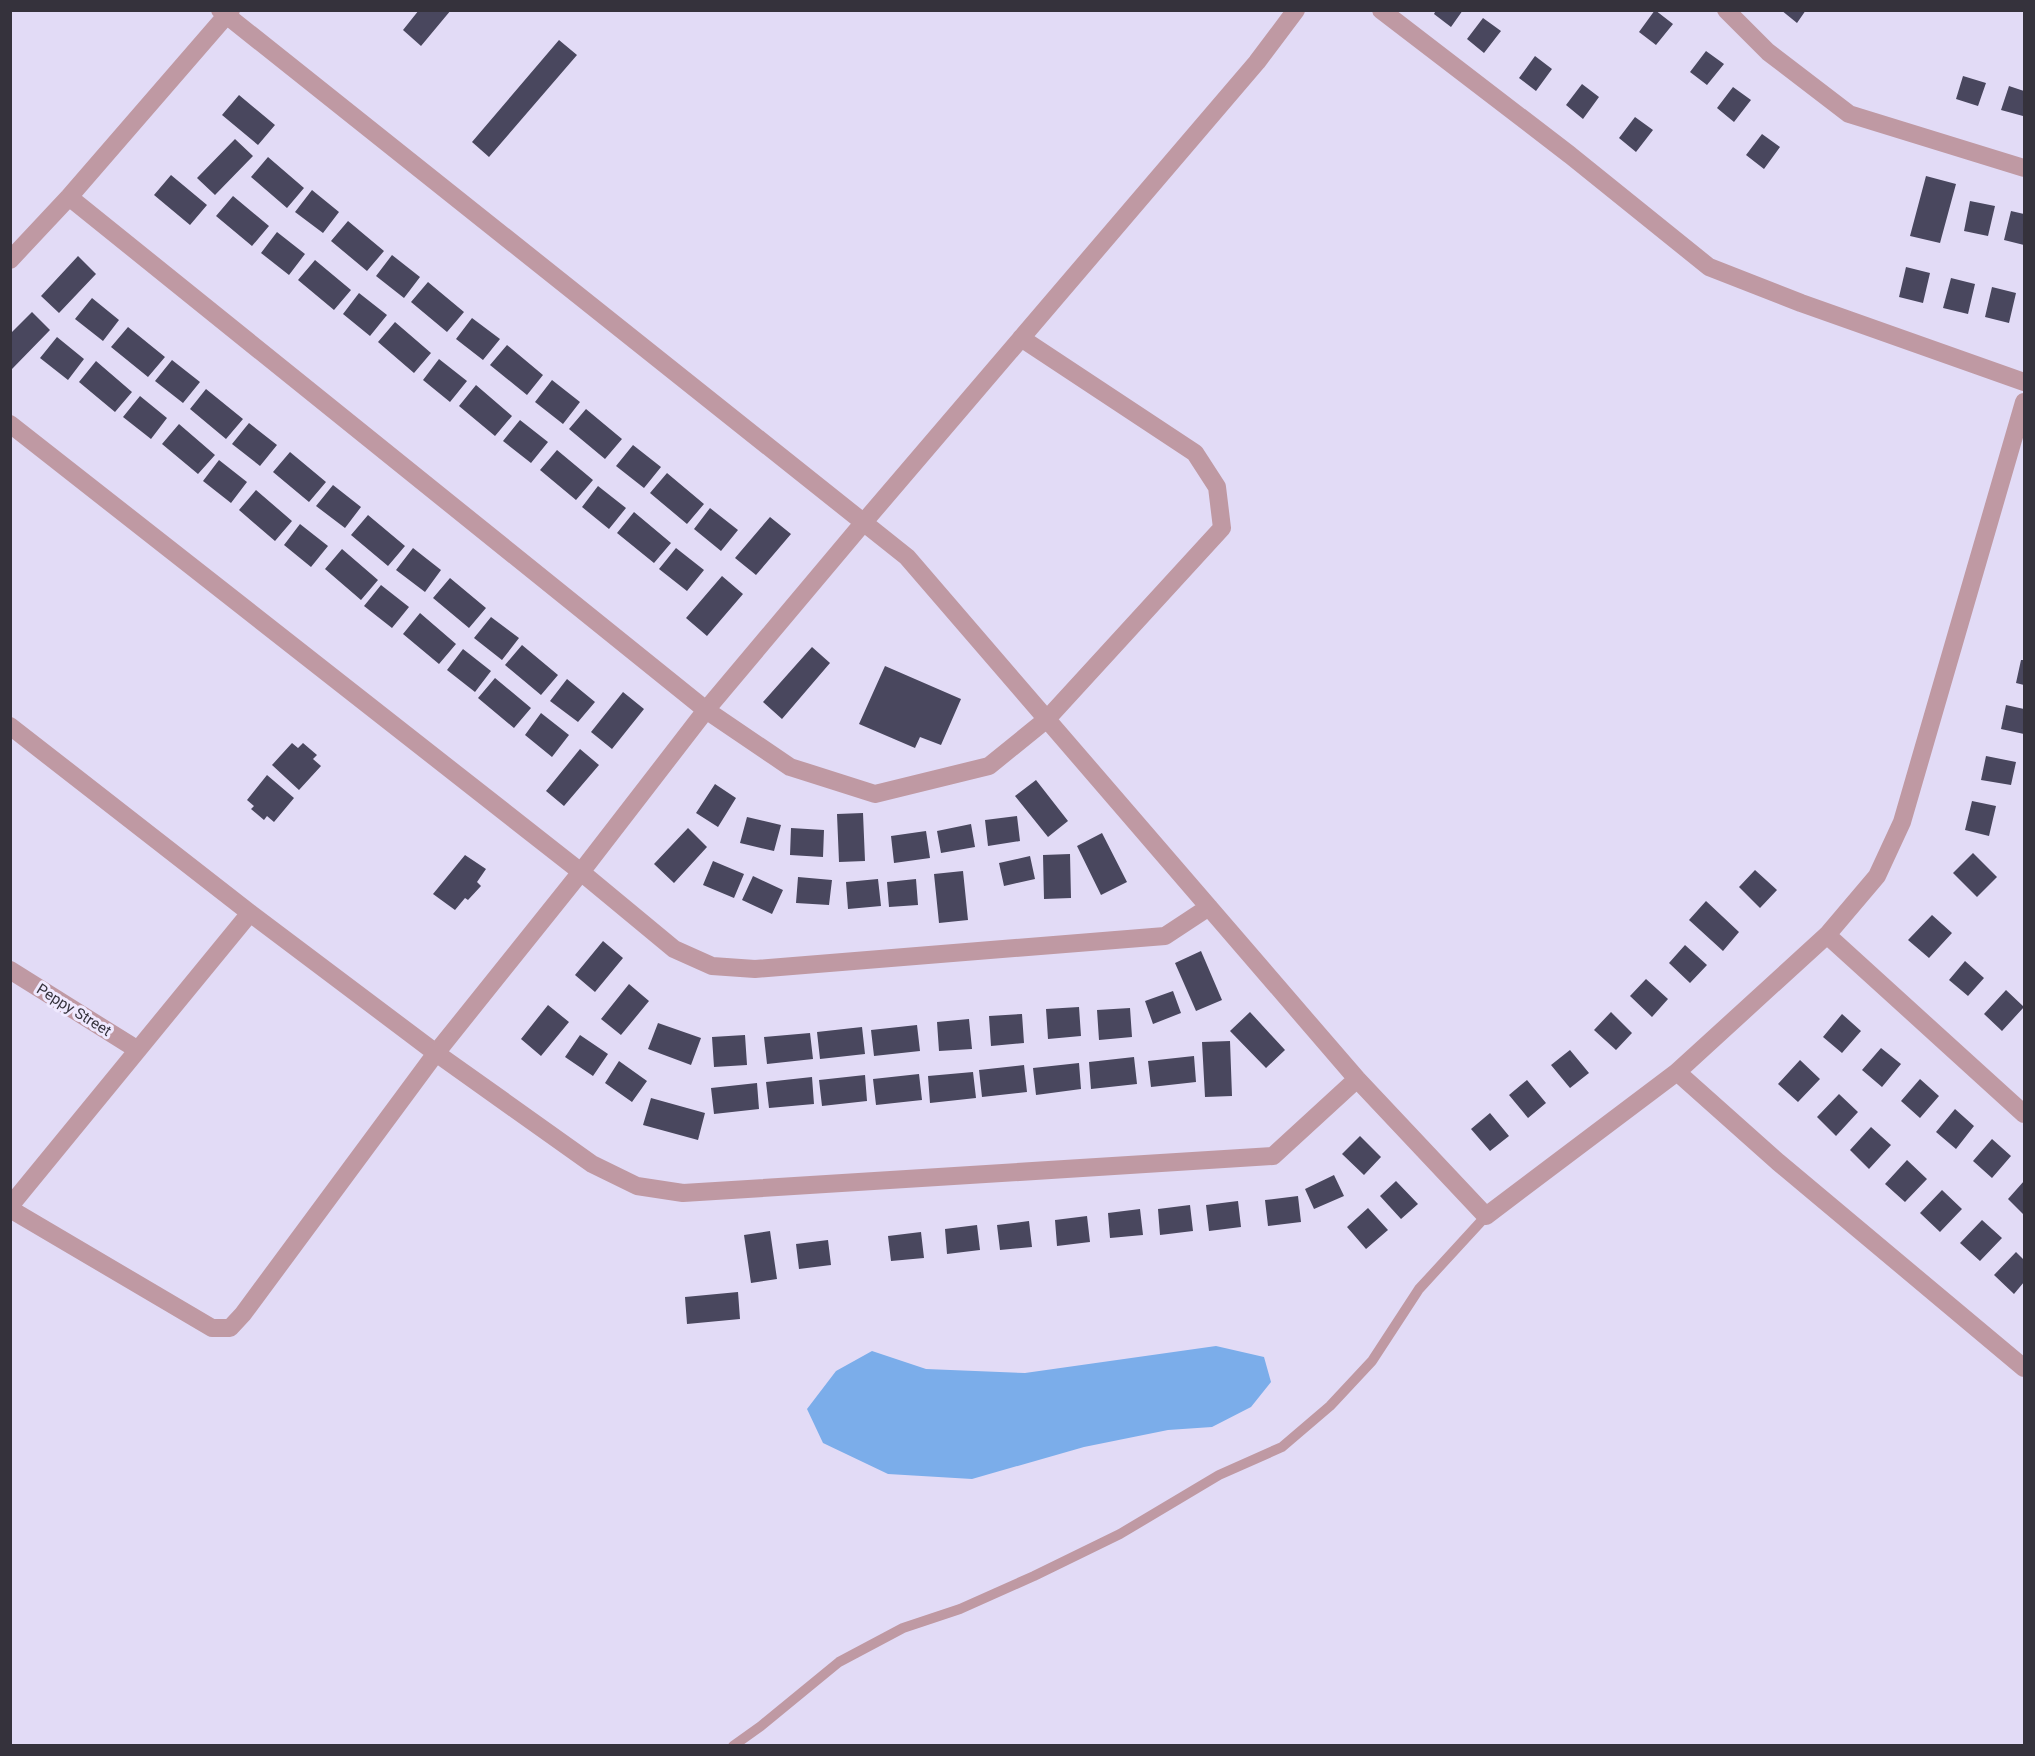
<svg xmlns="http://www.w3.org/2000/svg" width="2035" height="1756" font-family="Roboto,sans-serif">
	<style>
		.water { fill: #7badea }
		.building { fill: #49475e }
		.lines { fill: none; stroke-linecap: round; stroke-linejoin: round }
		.lane { stroke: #bf99a3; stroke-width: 10 }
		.street { stroke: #bf99a3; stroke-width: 18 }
		.labels { text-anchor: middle; stroke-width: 6; stroke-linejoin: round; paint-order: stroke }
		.street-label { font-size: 15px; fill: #35323c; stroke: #efe9ff }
	</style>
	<rect width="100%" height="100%" fill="#e2dbf6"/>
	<!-- water -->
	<path class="water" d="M1216 1346 1264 1357 1271 1382 1251 1407 1212 1427 1168 1430 1084 1447 972 1479 888 1474 823 1443 807 1409 836 1371 872 1351 926 1369 1025 1373Z"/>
	<!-- building -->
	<path class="building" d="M419 10H451L421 46 403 30Z
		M1436 10H1463L1451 27 1434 14Z
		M1655 10 1673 24 1656 45 1639 32Z
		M1781 10H1806L1797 23Z
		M1483 18 1501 31 1484 53 1467 39Z
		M559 40 577 55 489 157 472 142Z
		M1706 51 1724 64 1707 85 1690 72Z
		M1535 56 1552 69 1536 91 1519 78Z
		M1963 76 1986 83 1978 106 1956 99Z
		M1582 84 1599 97 1583 119 1566 105Z
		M2009 86 2024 91 2023 116 2001 110Z
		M1733 87 1751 100 1734 122 1717 108Z
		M239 95 275 125 258 145 222 115Z
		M1635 117 1653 130 1636 152 1619 138Z
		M1762 134 1780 147 1764 169 1746 155Z
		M235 139 253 156 215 195 197 178Z
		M268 157 304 188 287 208 251 177Z
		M171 175 207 205 190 225 154 195Z
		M1926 176 1956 184 1940 243 1910 236Z
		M312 190 339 212 323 233 295 212Z
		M233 196 269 226 252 246 216 216Z
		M1970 201 1995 206 1988 236 1964 231Z
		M2011 211 2024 214V245L2004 240Z
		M348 221 384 251 367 271 331 241Z
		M277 232 305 254 289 275 261 253Z
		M392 255 420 277 404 298 376 276Z
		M78 256 96 274 59 313 41 296Z
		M315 260 351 290 334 310 298 280Z
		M1906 267 1930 273 1923 303 1899 297Z
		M1951 278 1975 284 1968 314 1943 308Z
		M428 282 464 312 447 332 411 302Z
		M1992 287 2016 293 2009 323 1985 317Z
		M359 293 387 315 370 336 343 314Z
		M92 298 119 320 103 341 75 319Z
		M32 312 50 330 12 369 10 367V334Z
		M472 318 500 339 483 360 456 339Z
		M395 322 431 353 414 373 378 342Z
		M128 327 165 357 148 377 111 347Z
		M57 337 84 359 68 380 40 358Z
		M507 345 543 375 527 395 490 365Z
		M439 359 467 381 450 402 423 380Z
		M172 360 200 382 183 403 155 381Z
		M96 361 132 392 115 412 79 382Z
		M552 380 580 402 563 424 535 402Z
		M476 385 512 416 495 436 459 406Z
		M206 389 243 419 226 439 190 409Z
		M140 396 167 418 151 439 123 417Z
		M586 409 622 439 605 459 569 429Z
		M520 420 548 442 531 463 503 441Z
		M249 423 277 445 260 466 232 444Z
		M179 424 215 455 198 474 162 444Z
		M633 445 661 467 644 488 616 466Z
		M557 450 593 480 576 500 540 470Z
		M290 452 326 482 309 502 273 472Z
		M219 460 247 482 231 503 203 481Z
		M667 473 704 504 687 524 650 493Z
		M333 485 361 507 345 528 316 506Z
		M598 486 626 508 609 529 582 507Z
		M256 490 292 521 275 541 239 510Z
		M710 508 738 530 721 551 694 529Z
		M634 512 671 543 654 563 617 533Z
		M368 515 405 546 388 566 351 535Z
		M770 517 791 534 756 575 735 558Z
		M300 524 328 546 311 567 284 545Z
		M413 548 441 570 425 592 396 570Z
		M676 548 704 570 687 591 659 569Z
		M342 549 378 580 361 600 325 569Z
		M722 576 743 594 707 636 686 618Z
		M450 578 486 608 469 628 433 598Z
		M381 585 409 607 392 628 364 606Z
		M420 613 456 644 439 664 403 634Z
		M491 617 519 638 502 660 474 638Z
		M522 645 558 675 541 695 505 665Z
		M812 647 830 663 782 719 763 702Z
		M463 649 491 671 475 692 447 670Z
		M2021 660H2024V685L2016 683Z
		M885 666 961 699 941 745 920 737 915 748 859 724Z
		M495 678 531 708 514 728 478 698Z
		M567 679 595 702 578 722 550 701Z
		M623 692 644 709 612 749 591 732Z
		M2006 705 2024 709V734L2001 729Z
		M541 713 569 735 552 757 525 735Z
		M292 743 298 748 303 743 317 755 313 759 321 766 299 790 272 765Z
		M580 749 599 765 564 806 546 791Z
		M1986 756 2016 762 2011 785 1981 780Z
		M267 775 294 798 274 822 267 816 264 820 251 809 254 806 247 800Z
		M1036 780 1068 821 1048 837 1015 796Z
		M715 784 736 798 718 827 696 813Z
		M1972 801 1996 806 1989 836 1965 830Z
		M863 813 865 861 839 862 837 814Z
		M1017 816 1020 841 988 846 985 820Z
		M747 817 781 825 774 851 740 843Z
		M971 824 975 847 941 853 937 831Z
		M688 828 707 847 674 883 654 864Z
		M791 828 824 830 823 857 790 855Z
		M926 831 930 858 894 863 891 836Z
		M1102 833 1127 882 1101 895 1077 846Z
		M1973 853 1997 877 1977 897 1953 873Z
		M1070 854 1071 898 1044 899 1043 855Z
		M465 855 486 869 477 882 481 886 468 900 465 898 455 910 433 894Z
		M1030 856 1035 879 1004 886 999 863Z
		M713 861 744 874 734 898 703 885Z
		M1755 870 1777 890 1760 908 1739 887Z
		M963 871 968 920 939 923 934 874Z
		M753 876 783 890 772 914 742 900Z
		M798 877 832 880 829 905 796 903Z
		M878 879 881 906 848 909 846 882Z
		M916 879 918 905 889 907 887 882Z
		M1706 901 1739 932 1723 951 1689 920Z
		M1932 915 1952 933 1929 958 1908 940Z
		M603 941 623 958 595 992 575 975Z
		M1685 945 1707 965 1690 983 1669 963Z
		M1201 951 1222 1000 1196 1011 1175 963Z
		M1965 961 1984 978 1968 996 1949 980Z
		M1646 979 1668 999 1652 1017 1630 996Z
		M629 984 649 1001 621 1035 601 1019Z
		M2006 990 2024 1007 2002 1031 1984 1014Z
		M1173 991 1181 1013 1153 1024 1145 1001Z
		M548 1005 569 1022 541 1056 521 1039Z
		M1079 1007 1081 1036 1048 1039 1046 1009Z
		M1130 1008 1132 1037 1099 1040 1097 1010Z
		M1250 1012 1285 1050 1266 1068 1230 1031Z
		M1611 1012 1632 1033 1616 1050 1594 1030Z
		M1022 1014 1024 1043 991 1046 989 1016Z
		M1842 1014 1861 1031 1842 1053 1823 1037Z
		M969 1019 972 1049 939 1051 937 1022Z
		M658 1023 701 1038 691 1065 648 1049Z
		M917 1025 920 1051 874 1056 871 1030Z
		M862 1027 865 1054 820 1059 817 1032Z
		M810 1033 813 1059 767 1064 764 1037Z
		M580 1035 608 1054 593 1076 565 1057Z
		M745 1035 747 1065 714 1067 712 1037Z
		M1230 1041 1232 1096 1205 1097 1202 1042Z
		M1881 1048 1901 1064 1882 1087 1862 1070Z
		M1570 1050 1589 1073 1570 1088 1551 1065Z
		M1194 1056 1196 1082 1151 1087 1148 1061Z
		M1134 1057 1137 1084 1091 1089 1089 1062Z
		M1800 1060 1820 1079 1798 1102 1778 1084Z
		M619 1061 647 1081 632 1102 605 1083Z
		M1079 1063 1081 1089 1036 1095 1033 1068Z
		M1024 1065 1027 1092 982 1097 979 1070Z
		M973 1072 976 1098 930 1103 928 1076Z
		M919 1074 922 1100 876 1105 873 1079Z
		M865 1075 867 1101 822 1106 819 1080Z
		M812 1077 814 1104 769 1108 766 1082Z
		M1920 1079 1939 1096 1920 1118 1901 1101Z
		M1527 1080 1546 1103 1528 1118 1509 1095Z
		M757 1083 759 1109 714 1114 711 1088Z
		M1839 1094 1858 1112 1836 1136 1817 1117Z
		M651 1098 705 1113 698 1140 643 1125Z
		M1955 1109 1974 1126 1956 1149 1936 1132Z
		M1490 1113 1509 1136 1490 1151 1471 1129Z
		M1871 1127 1891 1145 1869 1169 1850 1150Z
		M1360 1136 1381 1157 1364 1175 1342 1154Z
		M1992 1139 2011 1156 1992 1178 1973 1161Z
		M1907 1160 1927 1179 1905 1202 1885 1184Z
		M1334 1175 1344 1196 1314 1209 1305 1189Z
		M1396 1181 1418 1204 1401 1219 1380 1196Z
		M2024 1181V1215L2008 1199Z
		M1942 1190 1962 1209 1940 1232 1920 1213Z
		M1298 1196 1301 1222 1268 1226 1265 1200Z
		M1238 1201 1241 1227 1209 1231 1206 1205Z
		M1190 1205 1193 1231 1160 1235 1158 1209Z
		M1368 1208 1388 1230 1366 1249 1347 1227Z
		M1140 1209 1143 1235 1110 1238 1108 1213Z
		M1087 1216 1090 1242 1057 1246 1055 1220Z
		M1982 1220 2002 1238 1980 1261 1960 1243Z
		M1029 1221 1032 1247 1000 1250 997 1225Z
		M977 1225 980 1250 947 1254 945 1229Z
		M770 1231 777 1279 751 1283 744 1235Z
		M921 1232 924 1258 891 1261 888 1236Z
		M828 1240 831 1265 799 1269 796 1244Z
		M2016 1252 2024 1260V1282L2014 1294 1994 1275Z
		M738 1292 740 1319 687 1324 685 1297Z"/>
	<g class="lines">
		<!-- lane -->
		<path class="lane" d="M733 1746 761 1726 839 1662 903 1628 960 1609 1034 1576 1120 1534 1219 1475 1282 1447 1330 1406 1372 1361 1419 1289 1486 1216"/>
		<!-- street -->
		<path class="street" d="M220 10 907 557 1357 1079 1486 1216 1677 1072 1827 935 1877 876 1902 822 2024 402
			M1381 10 1570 155 1709 267 1801 303 2024 382
			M1726 10 1768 52 1849 114 2024 168
			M69 197 706 710 790 767 875 794 989 766 1047 719 1222 528 1217 487 1195 453 1021 338
			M10 260 69 197 231 10
			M10 424 581 872 674 949 712 966 755 969 1165 936 1209 907
			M10 726 250 913 436 1053 592 1164 637 1186 683 1193 1273 1156 1357 1079
			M1827 935 2024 1114
			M10 970 138 1050
			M1677 1072 1778 1162 2024 1368
			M10 1206 250 913
			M10 1209 212 1328H230L243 1314 436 1053 581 872 706 710 864 522 1257 62 1296 10"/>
	</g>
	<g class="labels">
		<!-- street labels -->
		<g class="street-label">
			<text transform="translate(74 1010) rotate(32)" y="5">Peppy Street</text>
		</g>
	</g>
	<!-- border -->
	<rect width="2035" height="1756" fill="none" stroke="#35323c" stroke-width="24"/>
</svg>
